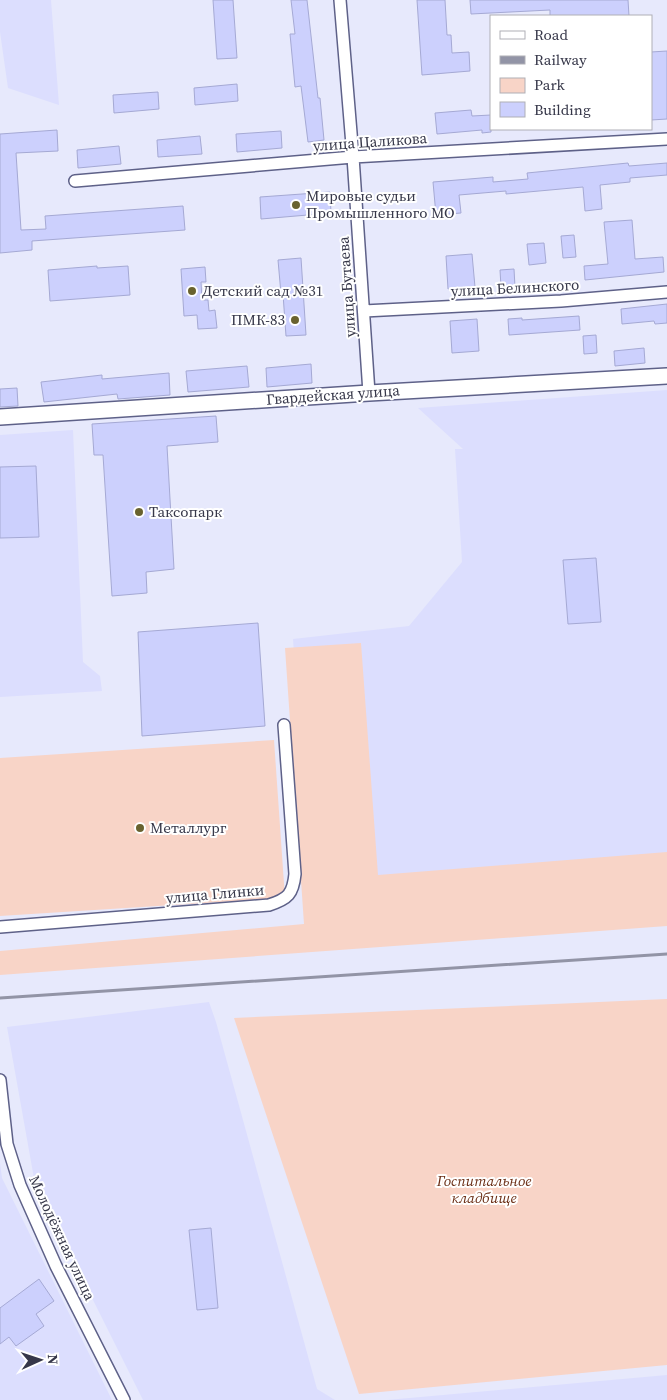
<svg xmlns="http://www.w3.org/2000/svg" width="667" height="1400" font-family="'Source Serif 4',serif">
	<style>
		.built { fill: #dcdefe }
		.green { fill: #f8d4c7 }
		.building { fill: #ccd0fd; stroke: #a5a9d4 }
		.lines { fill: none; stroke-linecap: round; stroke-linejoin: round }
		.minor-casing { stroke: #5e6188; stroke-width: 14 }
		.tertiary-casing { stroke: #5e6188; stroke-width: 18 }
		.minor { stroke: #fff; stroke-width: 11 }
		.tertiary { stroke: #fff; stroke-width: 15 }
		.rail { stroke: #9294a6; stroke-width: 3 }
		.poi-dot { fill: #69622f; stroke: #fff; stroke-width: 2 }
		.labels { text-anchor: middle; stroke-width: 4; stroke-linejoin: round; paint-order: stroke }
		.street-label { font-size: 15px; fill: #363749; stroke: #fff }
		.poi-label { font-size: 15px; fill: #363749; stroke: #fff; text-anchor: start }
		.park-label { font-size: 15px; font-style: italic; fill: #6b2e15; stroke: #fff }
	</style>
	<rect width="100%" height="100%" fill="#e7e9fc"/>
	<!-- built -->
	<path class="built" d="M0 0H51L59 105 8 88 0 32Z
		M667 390V884L312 916 293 639 409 626 462 562 455 449H463L418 408Z
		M73 430 83 662 100 676 102 691 0 697V435Z
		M209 1002 216 1022 317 1389 335 1400H143L35 1184 7 1027Z
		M0 1163 2 1178 112 1400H0Z
		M667 1375V1400H387Z"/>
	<!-- green -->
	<path class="green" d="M361 643 378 875 667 852V926L0 975V951L304 924 285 648Z
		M274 740 285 898 0 916V758Z
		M667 999V1365L359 1394 234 1018Z"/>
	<!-- building -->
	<path class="building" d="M213 0H233L237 58 217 59Z
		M291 0H307L318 98H320L324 140 308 142 301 86 295 87 290 34H295Z
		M417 0H445L447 35H451L452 53 469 52 470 71 422 75Z
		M470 0H628L629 16H550V10L471 14Z
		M667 51V119L651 120V52Z
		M237 84 238 101 195 105 194 88Z
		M158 92 159 109 114 113 113 95Z
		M471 110 472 116 491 115V132L482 133V130L437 134 435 113Z
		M57 130 58 151 16 153 21 230 46 229 45 216 183 206 185 230 32 241V250L0 253V134Z
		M281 131 282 148 237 152 236 134Z
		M200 136 202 154 158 157 157 140Z
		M119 146 121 164 78 168 77 150Z
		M628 163 629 166 667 163V175L630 178V182L600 185 602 209 585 211 583 187 506 194V191L459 195 461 213 436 215 433 182 493 177V182L528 179 527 173Z
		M330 192 331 213 261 219 260 197Z
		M632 220 635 259 663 257 664 272 585 280 584 266 608 264 604 222Z
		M574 235 576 257 563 258 561 236Z
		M544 243 546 263 529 265 527 244Z
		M472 254 475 287 448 289 446 256Z
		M301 258 306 335 286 336 283 294H281L278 260Z
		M97 266V268L128 266 130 295 50 301 48 270Z
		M205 267 206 282H201L202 300H208L209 311 215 310 217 328 198 329 197 315 184 316 181 269Z
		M514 269 515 287H501L500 270Z
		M667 304V323L655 324 654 321 622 324 621 309Z
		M579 316 580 330 509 335 508 319 522 318V320Z
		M477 319 479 351 452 353 450 321Z
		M596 335 597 353 584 354 583 336Z
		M644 348 645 363 615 366 614 351Z
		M311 364 312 383 267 387 266 368Z
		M247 366 249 387 188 392 186 371Z
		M169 373 170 395 118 399 117 394 44 402 41 382 102 375V379Z
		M17 388 18 406 0 407V389Z
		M216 416 218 442 167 446 174 569 146 572 147 593 112 596 103 455H94L92 424Z
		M36 466 39 537 0 538V467Z
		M596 558 601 622 568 624 563 560Z
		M258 623 265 726 142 736 138 632Z
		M211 1228 218 1308 197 1310 189 1230Z
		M39 1279 54 1301 36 1314 44 1326 16 1346 9 1337 0 1344V1308Z"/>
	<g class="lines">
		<!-- minor casing -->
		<g class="minor-casing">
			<path id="minor" d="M340 0 353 157 369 393
				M75 181 353 157 667 139
				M364 311 561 301 667 292
				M0 927 269 905C288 899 293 894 295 874L284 725
				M0 1080 7 1144 20 1185 56 1266 124 1400"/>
		</g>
		<!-- tertiary casing -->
		<g class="tertiary-casing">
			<path id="tertiary" d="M0 417 369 393 667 376"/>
		</g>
		<!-- minor -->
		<use href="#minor" class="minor"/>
		<!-- tertiary -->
		<use href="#tertiary" class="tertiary"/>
		<!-- rail -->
		<path class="rail" d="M0 998 667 954"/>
	</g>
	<!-- markers -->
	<g class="poi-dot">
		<circle cx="296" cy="205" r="5"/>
		<circle cx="192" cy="291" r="5"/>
		<circle cx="295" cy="320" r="5"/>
		<circle cx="139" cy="512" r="5"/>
		<circle cx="140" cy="828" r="5"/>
	</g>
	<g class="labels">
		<!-- street labels -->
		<g class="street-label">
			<text transform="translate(370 142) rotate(-4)" y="5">улица Цаликова</text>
			<text transform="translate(347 287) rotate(-94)" y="5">улица Бутаева</text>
			<text transform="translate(515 288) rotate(-3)" y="5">улица Белинского</text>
			<text transform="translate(333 395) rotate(-4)" y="5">Гвардейская улица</text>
			<text transform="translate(215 894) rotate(-5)" y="5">улица Глинки</text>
			<text transform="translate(62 1238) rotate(65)" y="5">Молодёжная улица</text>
		</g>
		<!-- poi labels -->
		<g class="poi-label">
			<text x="306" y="201">Мировые судьи<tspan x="306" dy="17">Промышленного МО</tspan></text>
			<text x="202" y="296">Детский сад №31</text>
			<text x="285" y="325" text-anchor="end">ПМК-83</text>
			<text x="149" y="517">Таксопарк</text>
			<text x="150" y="833">Металлург</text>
		</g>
		<!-- park labels -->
		<g class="park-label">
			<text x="484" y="1186">Госпитальное<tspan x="484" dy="17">кладбище</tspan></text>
		</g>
	</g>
	<!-- legend -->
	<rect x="490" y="15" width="162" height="115" fill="#ffffff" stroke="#afafb6"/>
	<rect x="500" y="31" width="25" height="8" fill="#ffffff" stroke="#afafb6"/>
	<text x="534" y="40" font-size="15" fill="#363749">Road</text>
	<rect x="500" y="56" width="25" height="8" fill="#9294a6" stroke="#afafb6"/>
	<text x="534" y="65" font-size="15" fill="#363749">Railway</text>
	<rect x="500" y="78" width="25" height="15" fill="#f8d4c7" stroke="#afafb6"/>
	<text x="534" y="90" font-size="15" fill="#363749">Park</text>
	<rect x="500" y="102" width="25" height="15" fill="#ccd0fd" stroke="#afafb6"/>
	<text x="534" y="115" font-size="15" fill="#363749">Building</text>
	<!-- north arrow -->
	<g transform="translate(40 1360) rotate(87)" stroke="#ffffff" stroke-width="4" paint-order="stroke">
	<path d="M0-4L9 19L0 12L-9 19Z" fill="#363749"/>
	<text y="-8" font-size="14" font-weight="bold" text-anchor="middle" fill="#363749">N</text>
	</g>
</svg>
